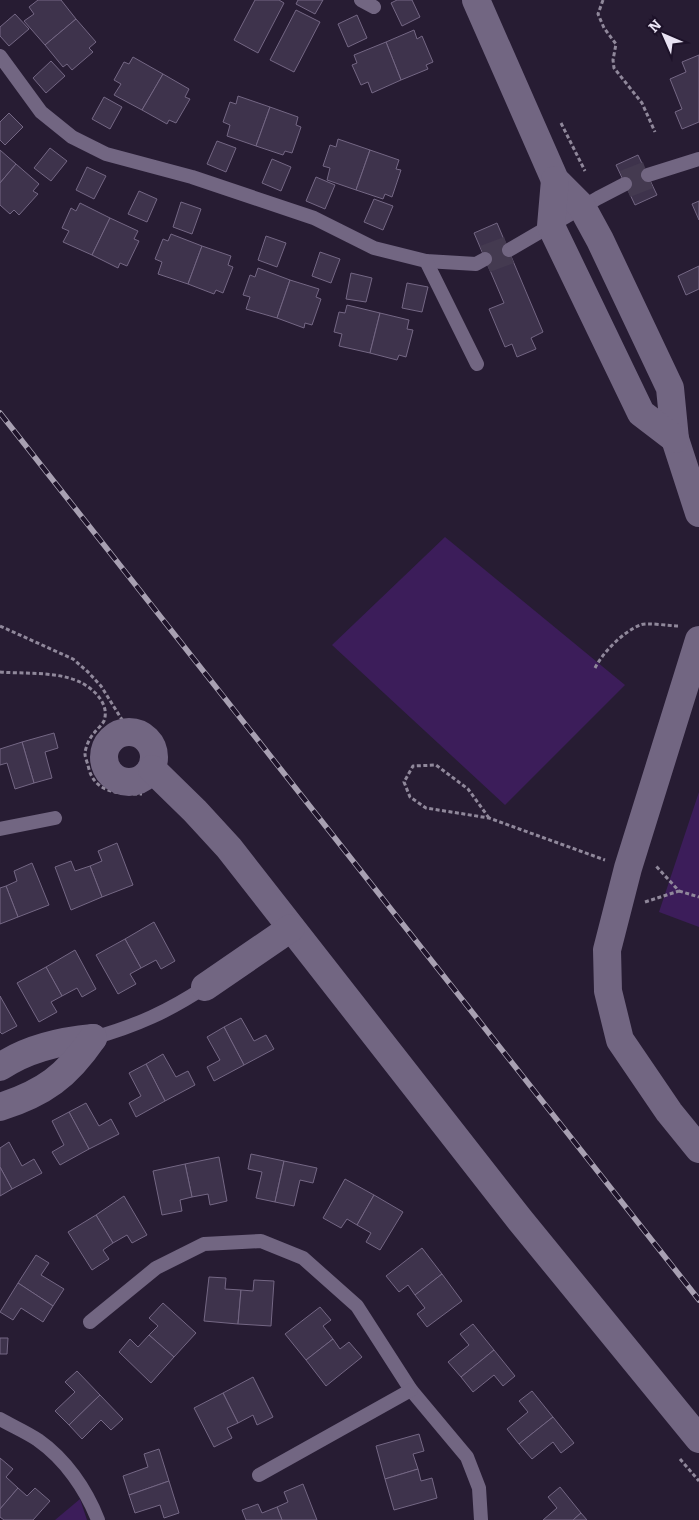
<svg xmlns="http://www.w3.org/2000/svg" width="699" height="1520" viewBox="0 0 699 1520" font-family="Bitter,serif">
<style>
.green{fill:#3c1d5a}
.building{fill:#3e334c;stroke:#746784}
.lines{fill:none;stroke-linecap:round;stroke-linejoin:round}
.minor-tunnel{stroke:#443a50;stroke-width:28;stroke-dasharray:28 14;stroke-linecap:butt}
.path{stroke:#90889b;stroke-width:3;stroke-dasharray:4 2.5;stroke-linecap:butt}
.service{stroke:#726682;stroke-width:14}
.minor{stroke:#726682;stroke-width:28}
.rail-casing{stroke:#a8a0b2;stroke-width:5.5}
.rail{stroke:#1d1229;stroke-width:4;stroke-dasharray:11;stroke-linecap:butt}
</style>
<rect width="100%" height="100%" fill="#271c33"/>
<g class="green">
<polygon points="445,537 625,685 505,805 332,645"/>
<polygon points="699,792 699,927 659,912"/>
<polygon points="80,1499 87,1520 55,1520"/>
</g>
<g class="building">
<polygon points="38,0 61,0 76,19 45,45 24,21 34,14 29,7"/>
<polygon points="255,0 279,0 284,3 258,53 234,40"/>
<polygon points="298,0 323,0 315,14 296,4"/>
<polygon points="397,0 412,0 420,17 402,26 391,3"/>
<polygon points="296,10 320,22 294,72 270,60"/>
<polygon points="15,14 29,29 9,46 0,36 0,27"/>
<polygon points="357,15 367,38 348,47 338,24"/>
<polygon points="76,19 96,42 89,48 93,52 72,70 67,64 63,67 45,45"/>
<polygon points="414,30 417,39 422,36 433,62 426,65 428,69 401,80 386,42"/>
<polygon points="386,42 401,80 372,93 368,82 361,85 352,65 357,63 354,55"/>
<polygon points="699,55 699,122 682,129 675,112 682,109 670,79 686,72 682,62"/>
<polygon points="133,57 163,74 142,110 114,95 121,84 114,80 124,62 129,64"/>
<polygon points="51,61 65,76 46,93 33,78"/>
<polygon points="163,74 189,89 185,97 190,99 176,123 169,120 167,124 142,110"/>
<polygon points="238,96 270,107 256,146 227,136 230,125 223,122 230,102 236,104"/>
<polygon points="104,97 122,107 110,129 92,119"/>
<polygon points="270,107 298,117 296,125 301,127 292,153 285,151 283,155 256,146"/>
<polygon points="9,113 23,127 5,145 0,140 0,122"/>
<polygon points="338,139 370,150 356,190 327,180 330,168 323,166 330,145 336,147"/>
<polygon points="217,141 236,148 226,172 207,164"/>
<polygon points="50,148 67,161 51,181 34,168"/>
<polygon points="0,150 16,164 0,183"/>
<polygon points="370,150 399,160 396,169 401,170 392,197 385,194 383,199 356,190"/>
<polygon points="638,155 657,195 635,205 616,165"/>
<polygon points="272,159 291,167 281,191 262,183"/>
<polygon points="16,164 39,184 33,191 38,194 19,215 14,210 10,214 0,205 0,183"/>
<polygon points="87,167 106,176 94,199 76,190"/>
<polygon points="316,177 335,185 325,209 306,201"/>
<polygon points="139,191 157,199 147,222 128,214"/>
<polygon points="374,199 393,206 383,230 364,222"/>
<polygon points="699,201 699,220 692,204"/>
<polygon points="181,202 201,209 192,234 173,227"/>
<polygon points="80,203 110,218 92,255 63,242 69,231 62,228 71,208 76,211"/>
<polygon points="110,218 138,231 134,239 139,241 127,266 120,263 118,268 92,255"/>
<polygon points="497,223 543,332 531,338 536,349 517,357 512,344 505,347 489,309 504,303 474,233"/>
<polygon points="171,234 202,246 188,284 158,274 162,262 155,259 163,239 168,241"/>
<polygon points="266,236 286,243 277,267 258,260"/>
<polygon points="202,246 231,256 228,265 233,267 223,293 216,290 214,294 188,284"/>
<polygon points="320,252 340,259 331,283 312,276"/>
<polygon points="699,266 699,289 686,295 678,276"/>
<polygon points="258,268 290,280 277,318 246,309 250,297 243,295 250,275 255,277"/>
<polygon points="351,273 372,278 366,302 346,299"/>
<polygon points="290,280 319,289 316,297 321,299 312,325 305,323 304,328 277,318"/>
<polygon points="407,283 428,287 422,312 402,308"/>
<polygon points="347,305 380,313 370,353 339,346 342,334 334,332 339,312 345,313"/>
<polygon points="380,313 409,320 407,329 413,330 406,357 399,355 397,360 370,353"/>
<polygon points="54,733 58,748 45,752 52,778 34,783 22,742"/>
<polygon points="22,742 34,783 15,789 7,763 0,765 0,749"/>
<polygon points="117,843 133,885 102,897 90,866 102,861 98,851"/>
<polygon points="71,861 75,871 90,866 102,897 71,910 55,867"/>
<polygon points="32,863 49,905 18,917 6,886 17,881 14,871"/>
<polygon points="6,886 18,917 0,924 0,888"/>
<polygon points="154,922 175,961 161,969 156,960 141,968 125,939"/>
<polygon points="125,939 141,968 130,974 136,984 118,994 96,955"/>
<polygon points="75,950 96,989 82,997 77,988 62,996 46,967"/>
<polygon points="46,967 62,996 51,1002 57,1012 39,1022 17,983"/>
<polygon points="0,996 17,1026 2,1034 0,1032"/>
<polygon points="241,1018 254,1041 266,1035 274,1049 244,1065 224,1027"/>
<polygon points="224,1027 244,1065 214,1081 207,1067 220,1060 207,1037"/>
<polygon points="163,1054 176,1077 188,1071 195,1085 165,1101 146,1064"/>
<polygon points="146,1064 165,1101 136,1117 129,1103 141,1096 129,1073"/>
<polygon points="86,1103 99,1126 111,1119 119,1134 89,1149 69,1112"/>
<polygon points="69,1112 89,1149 60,1165 52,1152 64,1145 52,1121"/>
<polygon points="9,1142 22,1166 34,1159 42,1173 12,1189 0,1167 0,1148"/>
<polygon points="251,1154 284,1161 275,1202 256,1198 262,1172 248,1169"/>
<polygon points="219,1157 227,1201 210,1205 208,1194 192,1197 185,1164"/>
<polygon points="284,1161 317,1168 313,1183 300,1180 294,1206 275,1202"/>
<polygon points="185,1164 192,1197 180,1200 182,1211 162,1215 153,1171"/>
<polygon points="0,1167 12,1189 0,1196"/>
<polygon points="345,1179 374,1195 357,1225 347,1219 341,1228 323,1218"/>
<polygon points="374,1195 403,1212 380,1250 366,1242 371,1233 357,1225"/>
<polygon points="124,1196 147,1235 132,1243 127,1235 113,1243 96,1215"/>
<polygon points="96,1215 113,1243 103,1250 109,1259 92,1270 68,1232"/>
<polygon points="422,1248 442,1274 415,1295 408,1285 399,1292 386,1276"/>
<polygon points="36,1255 49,1263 41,1275 64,1289 53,1306 18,1283"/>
<polygon points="442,1274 462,1301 427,1327 417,1314 425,1308 415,1295"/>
<polygon points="209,1277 226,1278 225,1289 241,1290 238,1324 204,1321"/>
<polygon points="254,1280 274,1281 271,1326 238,1324 241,1290 253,1291"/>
<polygon points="18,1283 53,1306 43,1322 21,1308 13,1320 0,1312"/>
<polygon points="163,1303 196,1333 174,1357 149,1335 158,1326 149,1318"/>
<polygon points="320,1307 331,1320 323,1326 333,1339 306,1360 285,1334"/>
<polygon points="473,1324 494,1350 461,1377 448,1362 469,1345 460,1334"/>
<polygon points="149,1335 174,1357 151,1383 119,1352 130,1339 138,1347"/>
<polygon points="0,1338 8,1338 7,1354 0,1354"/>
<polygon points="333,1339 340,1349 349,1342 362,1357 326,1386 306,1360"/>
<polygon points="494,1350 515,1376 503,1386 494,1375 473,1392 461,1377"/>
<polygon points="77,1371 100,1395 69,1425 55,1411 75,1392 65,1382"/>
<polygon points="253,1377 273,1417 257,1425 253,1415 238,1423 223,1393"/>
<polygon points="532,1391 553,1417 519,1444 507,1429 528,1412 519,1401"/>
<polygon points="223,1393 238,1423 227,1428 232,1438 214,1447 194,1408"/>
<polygon points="100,1395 123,1419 111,1430 101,1420 82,1439 69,1425"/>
<polygon points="553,1417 574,1443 561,1453 553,1442 532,1459 519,1444"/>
<polygon points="419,1434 424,1451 413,1454 418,1469 385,1479 376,1446"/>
<polygon points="159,1449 169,1481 129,1495 123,1476 148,1467 144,1454"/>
<polygon points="0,1458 13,1469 6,1477 18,1488 0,1509"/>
<polygon points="418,1469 421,1481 432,1478 437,1498 394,1510 385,1479"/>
<polygon points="169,1481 179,1513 164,1518 160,1505 135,1513 129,1495"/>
<polygon points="303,1484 317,1520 282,1520 277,1507 288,1502 284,1492"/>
<polygon points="560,1487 581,1513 573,1520 543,1520 557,1508 548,1497"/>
<polygon points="18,1488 27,1496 35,1488 50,1501 33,1520 4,1520 0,1517 0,1509"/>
<polygon points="258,1504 262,1513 277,1507 282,1520 246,1520 242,1510"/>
<polygon points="581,1513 587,1520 573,1520"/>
</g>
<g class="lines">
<g class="minor-tunnel">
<polyline points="625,184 648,175"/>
<polyline points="485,259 509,250"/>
</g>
<g class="path">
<polyline points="603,0 598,14 604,28 616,44 613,60 614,68 642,103 655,132"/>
<polyline points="561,123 585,171"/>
<polyline points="0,626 73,659 88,672 101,686 129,731"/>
<path d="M595 668C603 652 623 632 640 625 646 622 670 626 678 626"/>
<path d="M0 672C25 674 56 671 80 682 94 689 110 704 104 721 102 725 97 729 94 733 90 737 85 748 85 754 85 757 87 762 88 765 93 793 118 794 142 794"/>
<polyline points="489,818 468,789 436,765 413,766 404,782 410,797 426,808 489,818 605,860"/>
<polyline points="679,891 699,897"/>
<polyline points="645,902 679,891 655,865"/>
<polyline points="680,1459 699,1481"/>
</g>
<g class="service">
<polyline points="361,0 374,7"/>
<polyline points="0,56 41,112 72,137 106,154 192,177 314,218 374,248 426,261 476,264 485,259"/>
<polyline points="648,175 699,159"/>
<polyline points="509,250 598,198 625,184"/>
<polyline points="426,261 477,364"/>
<polyline points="0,829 55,818"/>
<path d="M93 1038C136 1026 169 1011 205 987"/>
<polyline points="90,1322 156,1268 204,1244 261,1241 303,1258 357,1306 411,1390 467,1457 479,1488 481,1520"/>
<path d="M0 1419C12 1426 26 1432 38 1440 65 1459 86 1489 98 1520"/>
<polyline points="259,1475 411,1390"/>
</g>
<g class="minor">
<polyline points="476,0 555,180 582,207 600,240 670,388 675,439 699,513"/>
<polyline points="555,180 551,226 641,413 675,439"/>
<polyline points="699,640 628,868 607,950 608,991 620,1040 669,1112 699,1149"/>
<circle cx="129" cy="757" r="25"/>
<polyline points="152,769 195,811 229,848 520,1220 699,1439"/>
<polyline points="205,987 291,928"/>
<path d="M0 1067C28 1048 60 1041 93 1038"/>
<path d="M0 1107C44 1093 67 1076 93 1038"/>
</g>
<defs>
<polyline id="rail" points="0,413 699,1300"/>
</defs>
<use href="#rail" class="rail-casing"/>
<use href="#rail" class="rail"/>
</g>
<g transform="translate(664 35) rotate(315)" stroke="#1d1229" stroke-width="4" paint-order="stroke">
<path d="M0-4L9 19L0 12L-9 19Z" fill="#e9e3f3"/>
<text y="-8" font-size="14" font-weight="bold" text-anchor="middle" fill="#e9e3f3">N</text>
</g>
</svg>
